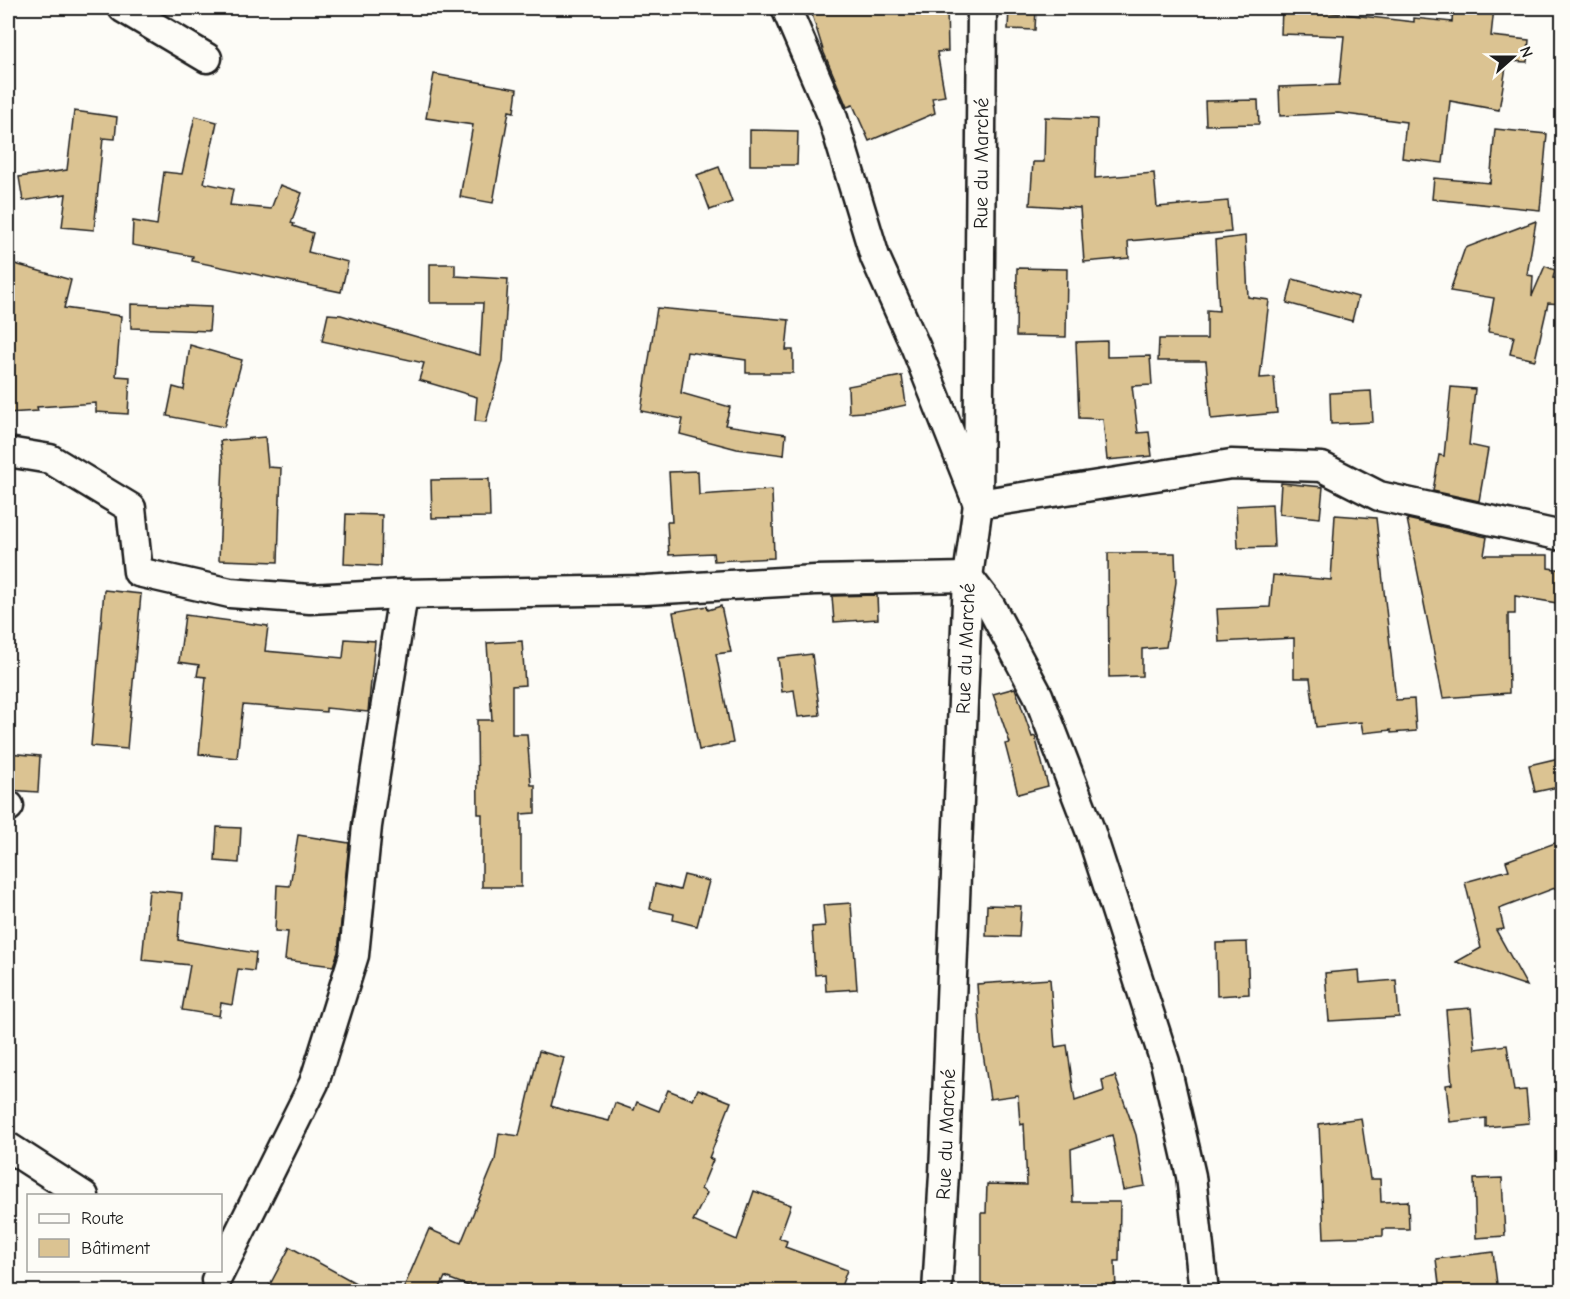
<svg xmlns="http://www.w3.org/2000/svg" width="1570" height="1299" viewBox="0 0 1570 1299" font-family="'Comic Neue',sans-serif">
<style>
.building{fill:#dbc392;stroke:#1c1c1c;stroke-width:1.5}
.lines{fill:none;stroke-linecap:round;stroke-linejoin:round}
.minor-casing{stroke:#1c1c1c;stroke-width:33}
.minor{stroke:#fdfcf7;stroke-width:28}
.labels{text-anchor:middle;stroke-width:5;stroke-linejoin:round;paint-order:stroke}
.street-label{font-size:20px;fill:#1c1c1c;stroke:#fdfcf7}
</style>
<rect width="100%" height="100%" fill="#fdfcf7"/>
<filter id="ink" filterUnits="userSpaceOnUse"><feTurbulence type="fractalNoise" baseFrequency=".0167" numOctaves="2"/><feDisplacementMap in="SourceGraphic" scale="12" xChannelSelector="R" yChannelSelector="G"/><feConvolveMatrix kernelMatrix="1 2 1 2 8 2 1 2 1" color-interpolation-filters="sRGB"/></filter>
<g filter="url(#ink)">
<g class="building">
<polygon points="810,8 947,8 948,51 937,52 945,96 932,98 935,113 869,141 853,105 847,107 824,53"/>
<polygon points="1009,8 1036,8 1035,30 1008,29"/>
<polygon points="1282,8 1318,8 1317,11 1414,22 1414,18 1452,22 1453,8 1494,8 1491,36 1529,40 1527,62 1507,61 1499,110 1450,101 1443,163 1402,158 1406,122 1338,113 1280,116 1279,87 1339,85 1344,36 1281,34"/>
<polygon points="434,74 517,89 514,112 509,111 493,203 460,197 473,125 426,118"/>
<polygon points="1258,100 1259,124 1206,125 1205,101"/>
<polygon points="74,111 117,117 115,139 103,138 94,230 62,227 66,194 23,201 19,177 67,170"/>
<polygon points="195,116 217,122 204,183 233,189 230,205 271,209 280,185 302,193 291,223 294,224 293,226 313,233 308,252 348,262 341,292 192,261 193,256 132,245 133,221 157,225 164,172 182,174"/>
<polygon points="1045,117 1097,119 1095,178 1154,173 1157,207 1228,201 1231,232 1128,241 1129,258 1084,262 1080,208 1030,205 1033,162 1044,162"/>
<polygon points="1495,129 1547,134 1540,210 1432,199 1434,178 1490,183"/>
<polygon points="750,130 798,131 797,165 750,165"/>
<polygon points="719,167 732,202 710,210 697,175"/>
<polygon points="1536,221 1527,275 1533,276 1532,296 1545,266 1555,270 1553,278 1563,279 1563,304 1548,303 1535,360 1510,354 1514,336 1488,332 1494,298 1450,291 1465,248"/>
<polygon points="1245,236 1248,297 1269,300 1260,378 1274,377 1277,413 1211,419 1206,361 1158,361 1159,339 1207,339 1207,310 1219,311 1215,240"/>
<polygon points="8,262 71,280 64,308 121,316 116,376 130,377 128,414 96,412 96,403 37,407 38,411 8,413"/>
<polygon points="430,264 455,264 455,276 508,279 503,361 486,422 475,421 477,397 419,380 424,363 322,341 328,314 341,315 480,355 483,303 430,303"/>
<polygon points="1017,268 1067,269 1066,337 1016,336"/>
<polygon points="1293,279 1358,297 1352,321 1287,303"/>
<polygon points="131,304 211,307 209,331 131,328"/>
<polygon points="657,308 789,320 786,350 793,350 793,373 746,373 746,360 687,352 681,393 730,407 725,425 786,434 784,455 737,449 680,434 683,419 641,411"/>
<polygon points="1107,341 1107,357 1150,356 1152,385 1132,386 1138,433 1149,432 1152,456 1107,460 1103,419 1079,418 1076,342"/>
<polygon points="190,345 242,360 224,427 167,416 173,387 184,390"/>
<polygon points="902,376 906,405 878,411 849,413 848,386"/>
<polygon points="1451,387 1475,389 1469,445 1488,449 1479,501 1433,491 1439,455 1444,456"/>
<polygon points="1371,391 1373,422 1331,424 1330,393"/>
<polygon points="265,437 268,467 281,468 278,562 219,560 223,462 220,441"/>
<polygon points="698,471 699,495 772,490 774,558 714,561 713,553 669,555 667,522 672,522 669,472"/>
<polygon points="489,479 490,517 432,518 431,480"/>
<polygon points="1281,483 1323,487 1320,518 1279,514"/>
<polygon points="1272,504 1274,547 1238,548 1236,506"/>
<polygon points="346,514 382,515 381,566 344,564"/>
<polygon points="1335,515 1376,518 1396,700 1414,699 1416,731 1391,733 1391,730 1363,733 1361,722 1316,727 1310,678 1294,678 1294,638 1219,642 1217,609 1270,607 1273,575 1331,580"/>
<polygon points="1407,519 1487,537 1484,555 1548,555 1548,568 1563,570 1563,604 1515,596 1515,614 1508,614 1509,693 1443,698"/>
<polygon points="1108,553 1175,553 1176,582 1166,647 1142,649 1142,676 1109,677"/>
<polygon points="104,590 141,594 127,749 91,746"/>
<polygon points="877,595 878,619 834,622 832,596"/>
<polygon points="707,606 708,610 721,606 731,652 716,654 733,743 699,750 673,612"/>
<polygon points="185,615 268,626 265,651 343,658 345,639 375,641 368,712 326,708 326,712 243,705 237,758 199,754 206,677 197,676 199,665 179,662"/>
<polygon points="522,641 525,685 512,686 512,734 527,734 531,785 535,785 535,813 521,814 521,887 482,887 482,814 478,814 477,720 492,720 487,643"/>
<polygon points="812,654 820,715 798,717 794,690 782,692 778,658"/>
<polygon points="1015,688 1032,737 1035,736 1048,786 1018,794 1005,744 1010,743 993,694"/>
<polygon points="8,753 40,756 38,792 8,790"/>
<polygon points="1559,758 1563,772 1563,786 1535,792 1529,765"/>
<polygon points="217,827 241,828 239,863 215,861"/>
<polygon points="298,835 349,843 338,952 333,966 285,960 288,932 275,931 277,885 290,886"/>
<polygon points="1563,840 1563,885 1499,909 1504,929 1496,930 1527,986 1456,962 1481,948 1465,882 1509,870 1506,861"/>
<polygon points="684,875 709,881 697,926 673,920 674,914 650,909 655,884 680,890"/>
<polygon points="149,890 182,893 178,940 256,953 254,971 238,969 232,1005 221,1003 219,1016 182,1010 190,965 142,960"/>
<polygon points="851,903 857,989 826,991 825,974 815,975 812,927 825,926 823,905"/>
<polygon points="987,905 1021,906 1019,937 986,936"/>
<polygon points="1247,942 1249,994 1217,996 1216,943"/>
<polygon points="1359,970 1360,983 1396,980 1399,1017 1329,1021 1325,973"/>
<polygon points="1050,979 1055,1047 1067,1045 1075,1101 1104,1091 1102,1080 1115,1076 1136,1135 1145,1186 1123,1190 1112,1135 1071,1149 1073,1202 1120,1202 1119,1261 1115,1261 1116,1292 981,1292 981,1213 986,1213 987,1184 1027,1185 1024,1124 1020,1125 1018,1095 990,1099 981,1040 977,984"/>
<polygon points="1471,1008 1475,1049 1507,1045 1514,1091 1526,1090 1529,1123 1486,1127 1486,1118 1450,1122 1446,1085 1452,1084 1446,1010"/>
<polygon points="539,1051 564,1058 551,1106 560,1109 609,1121 615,1103 634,1110 637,1102 659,1111 668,1090 693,1100 698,1089 731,1102 709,1158 713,1160 701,1189 707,1193 693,1221 737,1240 754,1191 791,1205 779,1238 787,1241 785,1247 847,1270 839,1292 484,1292 445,1277 438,1292 402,1292 429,1229 461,1243 495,1160 499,1133 519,1136"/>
<polygon points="1361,1118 1370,1179 1380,1179 1381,1202 1408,1201 1409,1229 1383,1229 1383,1236 1324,1238 1319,1124"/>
<polygon points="1502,1178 1505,1236 1476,1238 1474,1179"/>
<polygon points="290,1247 372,1292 266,1292"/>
<polygon points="1493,1252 1498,1292 1440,1292 1436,1259"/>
</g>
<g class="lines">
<defs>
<g id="minor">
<polyline points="123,8 207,58"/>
<polyline points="786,8 832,115 875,257 916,348 978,504 1231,464 1322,467 1379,496 1562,536"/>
<polyline points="8,452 50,459 131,508 138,572 230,593 310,599 403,594 646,590 815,580 968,577 991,607 1038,695 1090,830 1165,1062 1191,1176 1204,1292"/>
<polyline points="8,807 9,806"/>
<polyline points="8,1147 84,1196"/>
<polyline points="216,1280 314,1083 354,955 367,826 403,594"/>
<path id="s1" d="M937 1292 944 1174 968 577 978 504 982 8"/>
</g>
</defs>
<use href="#minor" class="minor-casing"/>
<use href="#minor" class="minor"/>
</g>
</g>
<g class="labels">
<g class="street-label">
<text dy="7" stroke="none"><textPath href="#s1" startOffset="1130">Rue du Marché</textPath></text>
<text dy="7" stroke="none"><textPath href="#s1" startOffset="644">Rue du Marché</textPath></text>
<text dy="7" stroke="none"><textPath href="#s1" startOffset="158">Rue du Marché</textPath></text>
</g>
</g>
<rect width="1570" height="1299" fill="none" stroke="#fdfcf7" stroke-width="30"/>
<rect x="15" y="15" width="1540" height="1269" fill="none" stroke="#1c1c1c" stroke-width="2" filter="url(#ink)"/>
<rect x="27" y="1194" width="195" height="78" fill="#fdfcf7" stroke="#a3a29f" stroke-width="1.5"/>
<rect x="39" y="1214" width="30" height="9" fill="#fdfcf7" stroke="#a3a29f" stroke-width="1.5"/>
<text x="81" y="1224" font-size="18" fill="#1c1c1c">Route</text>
<rect x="39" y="1239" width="30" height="18" fill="#dbc392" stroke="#a3a29f" stroke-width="1.5"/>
<text x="81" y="1254" font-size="18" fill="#1c1c1c">Bâtiment</text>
<g transform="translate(1513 57) rotate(69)" stroke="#fdfcf7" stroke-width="4.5" paint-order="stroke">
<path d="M0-4.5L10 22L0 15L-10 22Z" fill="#1c1c1c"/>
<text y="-9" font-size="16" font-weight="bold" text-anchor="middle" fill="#1c1c1c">N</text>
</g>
</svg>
